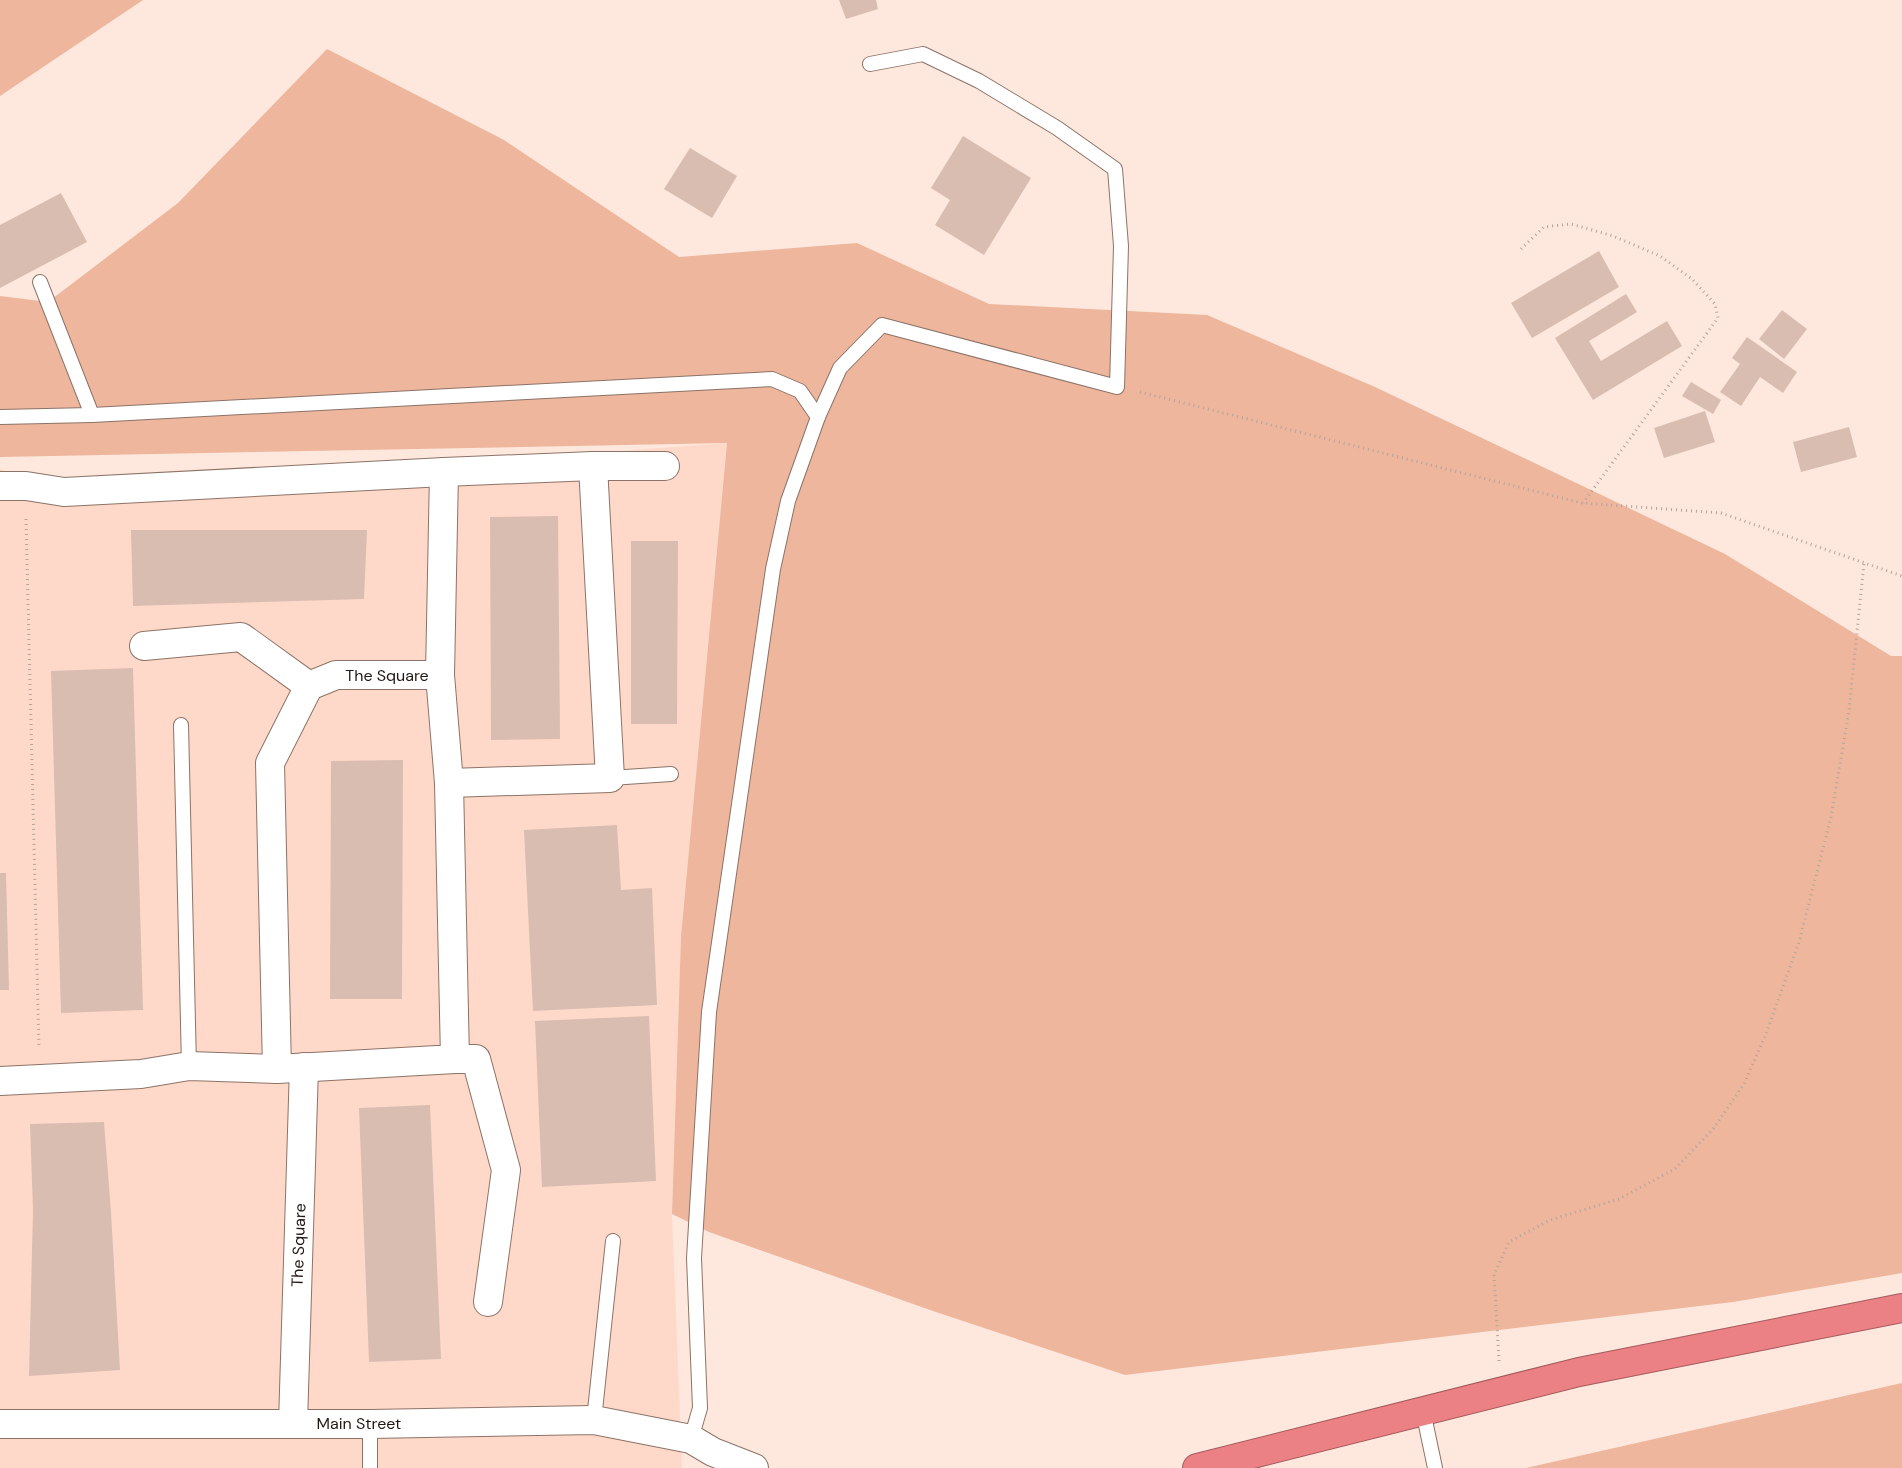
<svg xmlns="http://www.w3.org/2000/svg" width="1902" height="1468" viewBox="0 0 1902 1468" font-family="'DM Sans',sans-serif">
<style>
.built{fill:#fed9c9}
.green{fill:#edb69d}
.building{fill:#d9bdb1}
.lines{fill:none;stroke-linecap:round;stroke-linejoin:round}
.lane-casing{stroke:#8c7367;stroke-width:16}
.street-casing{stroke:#8c7367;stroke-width:30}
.highway-casing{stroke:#a45b5d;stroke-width:30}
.path{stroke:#b6a39a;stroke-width:3;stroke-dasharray:1 4;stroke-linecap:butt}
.lane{stroke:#fff;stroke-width:14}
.street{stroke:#fff;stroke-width:28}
.highway{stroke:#eb8085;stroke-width:28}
.labels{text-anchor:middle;stroke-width:4.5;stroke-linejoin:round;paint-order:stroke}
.street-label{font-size:16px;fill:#211713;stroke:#fff}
</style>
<rect width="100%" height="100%" fill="#fee7dc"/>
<polygon class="built" points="727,443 681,936 672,1214 682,1468 0,1468 0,469 64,492"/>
<g class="green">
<polygon points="0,0 143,0 0,96"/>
<polygon points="327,49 504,140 679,257 857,243 989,304 1207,315 1375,387 1725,554 1891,656 1902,656 1902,1273 1733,1302 1125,1375 933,1311 709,1232 672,1214 681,936 727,443 0,457 0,296 48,302 178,203"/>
<polygon points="1902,1383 1902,1468 1526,1468"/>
</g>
<g class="building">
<polygon points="839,0 876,0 878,9 846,19"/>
<polygon points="963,136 1031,178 984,255 935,225 950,200 931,188"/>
<polygon points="690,148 737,176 712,218 664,189"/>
<polygon points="61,193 87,242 0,288 0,225"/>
<polygon points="1599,251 1619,287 1532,338 1511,303"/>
<polygon points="1626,294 1637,312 1589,341 1601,361 1667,321 1682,346 1593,400 1555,338"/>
<polygon points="1782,310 1807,329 1784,359 1759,339"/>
<polygon points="1747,337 1797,372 1783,393 1760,377 1741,406 1720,392 1740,364 1732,358"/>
<polygon points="1691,382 1721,400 1713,414 1682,396"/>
<polygon points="1705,411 1715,442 1664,458 1654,428"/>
<polygon points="1849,427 1857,457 1801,472 1793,442"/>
<polygon points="558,516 560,739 491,740 490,517"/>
<polygon points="131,530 367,530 364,599 133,606"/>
<polygon points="631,541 678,541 677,724 631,724"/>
<polygon points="133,668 143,1010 61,1013 51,671"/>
<polygon points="403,760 402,999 330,999 331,761"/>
<polygon points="617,825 621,890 652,888 657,1005 533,1011 524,830"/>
<polygon points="0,873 6,873 9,990 0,990"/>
<polygon points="649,1016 656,1181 542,1187 535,1021"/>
<polygon points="430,1105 441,1359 369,1362 359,1108"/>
<polygon points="104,1122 111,1212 120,1370 29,1376 33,1210 30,1124"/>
</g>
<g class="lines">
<defs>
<g id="lane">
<polyline points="40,282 92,415"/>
<polyline points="0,417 92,415 772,379 800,391 818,417 788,501 773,569 709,1012 694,1258 700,1408 691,1439"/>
<polyline points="818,417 840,368 882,325 1117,387 1121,246 1115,169 1057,128 979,81 923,54 870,64"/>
<polyline points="181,725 189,1066"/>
<polyline points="610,778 671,774"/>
<polyline points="1423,1411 1435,1468"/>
<polyline points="594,1420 613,1241"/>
<polyline points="370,1424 370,1468"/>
</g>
<g id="street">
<polyline points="0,486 26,486 64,492 444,472 593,466 665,466"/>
<polyline points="144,646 241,637 309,686"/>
<polyline points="449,783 610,778 593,466"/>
<polyline points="455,1059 476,1059 506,1170 488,1302"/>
<polyline points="277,1069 270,763 309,686 336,675 440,675"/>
<polyline points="0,1081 141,1074 189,1066 277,1069 455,1059 449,783 440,675 444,472"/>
<polyline points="293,1423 304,1067"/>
<polyline points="0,1424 370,1424 594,1420 691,1439 713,1452 754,1468"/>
</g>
<polyline id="highway" points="1197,1468 1579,1372 1902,1308"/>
</defs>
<use href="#lane" class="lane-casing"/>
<use href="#street" class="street-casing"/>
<use href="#highway" class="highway-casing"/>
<g class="path">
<polyline points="1521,249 1544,227 1571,224 1613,236 1660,256 1692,279 1715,304 1718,318 1583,503"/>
<polyline points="1140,392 1582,503 1721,513 1902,576"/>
<polyline points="26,519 39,1048"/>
<polyline points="1499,1361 1494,1275 1509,1242 1550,1220 1619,1199 1675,1169 1713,1129 1744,1084 1766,1034 1799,942 1831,817 1849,711 1864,563"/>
</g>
<use href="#lane" class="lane"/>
<use href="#street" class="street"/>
<use href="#highway" class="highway"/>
</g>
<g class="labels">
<g class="street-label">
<text x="387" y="681">The Square</text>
<text transform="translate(298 1245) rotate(-88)" y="6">The Square</text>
<text x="359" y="1429">Main Street</text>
</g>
</g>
</svg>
